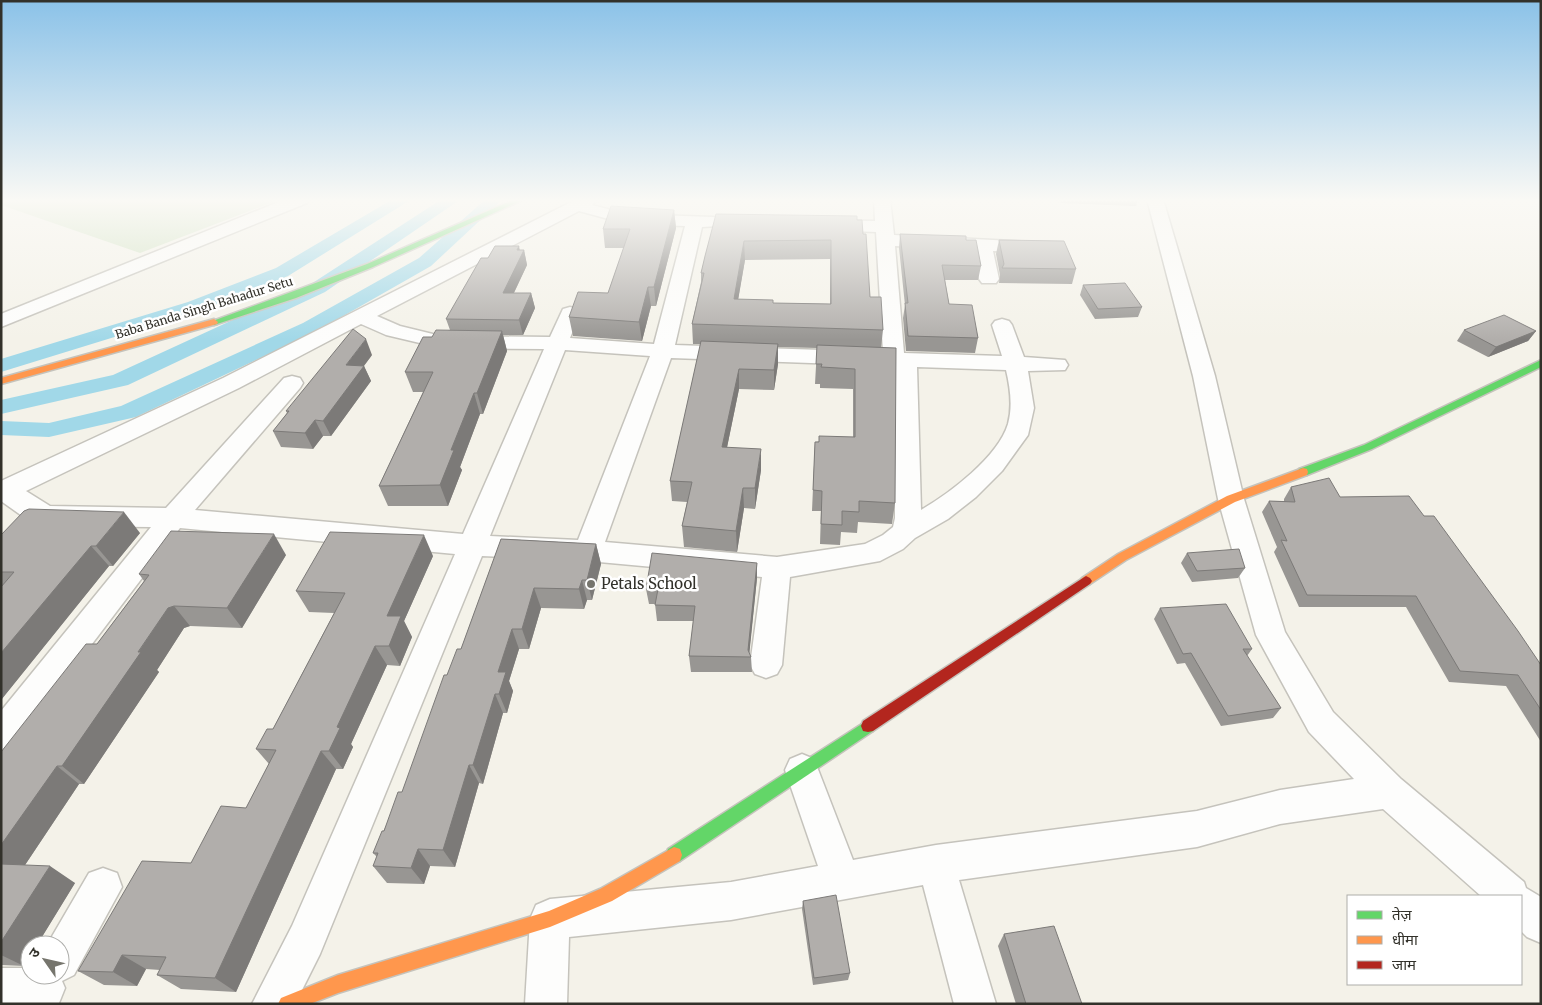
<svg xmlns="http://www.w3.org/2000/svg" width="1542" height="1005" viewBox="0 0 1542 1005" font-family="Merriweather,'Noto Sans Devanagari',serif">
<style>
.green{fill:#cfe1c1}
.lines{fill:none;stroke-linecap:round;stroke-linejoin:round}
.canal{fill:#a1d8e8;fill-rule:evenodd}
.street-casing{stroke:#c5c3bc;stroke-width:3}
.fast-casing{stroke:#c5c3bc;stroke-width:3}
.slow-casing{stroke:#c5c3bc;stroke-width:3}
.jam-casing{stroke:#c5c3bc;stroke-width:3}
.street{fill:#fdfdfc;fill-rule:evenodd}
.fast{fill:#63d668;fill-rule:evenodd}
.slow{fill:#ff974d;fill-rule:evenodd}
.jam{fill:#b3261e;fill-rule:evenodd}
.wall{fill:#989693;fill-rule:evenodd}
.shaded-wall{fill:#7c7a78}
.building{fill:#b1aeab;stroke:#7c7a78;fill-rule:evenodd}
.poi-dot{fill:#76756d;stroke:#fff;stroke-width:2}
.labels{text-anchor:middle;stroke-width:5;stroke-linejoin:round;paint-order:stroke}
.far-street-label{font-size:12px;fill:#32312a;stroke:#fff}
.poi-label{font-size:15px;fill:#32312a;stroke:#fff;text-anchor:start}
</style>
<rect width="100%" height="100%" fill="#f4f2e9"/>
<polygon class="green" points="1,199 281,199 140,253 1,205"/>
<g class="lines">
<g class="canal">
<polygon points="393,199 412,199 288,276 202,310 1,372 1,359 188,302 276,268"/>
<polygon points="442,199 461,199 325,292 128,385 1,414 1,400 113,375 311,284"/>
<polygon points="486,199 503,199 431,266 317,331 136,417 49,437 1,435 1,421 49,423 121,406 303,323 419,258"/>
</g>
<defs>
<g id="street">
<polygon points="286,199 309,199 307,203 1,327 1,314"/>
<path d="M577 199H598L592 205 627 214 713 217 719 218 722 222 719 226 702 227 675 345 883 352 876 232 826 230 820 229 817 225 820 221 826 220 875 221 874 199H890L894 235 1033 242 1039 243 1042 247 1039 251 1033 252 993 251 999 279 996 283H982L979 279 975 250 895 246 904 353 1002 356 992 325 995 321 1002 319 1009 321 1012 325 1024 357 1065 360 1068 365 1065 370 1028 371 1034 408 1028 435 1002 471 976 497 948 519 915 538 903 549 880 561 790 577 782 665 777 674 766 678 755 674 750 665 762 577 588 561 482 556 320 954 295 1004H252L292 926 455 554 180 528 13 748 1 752V711L151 527 49 526 25 518 1 501V481L223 378ZM579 211 627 224 685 226 654 344 570 338 580 313 577 309 570 307 563 309 550 337 441 336 400 326 377 316ZM361 324 386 335 441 348 544 349 463 534 195 510 300 388 303 383 300 378 292 376 284 378 166 508 50 506 26 491 239 388ZM565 350 650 356 578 540 490 536ZM671 358 895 366V518L893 527 883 535 865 544 777 557 605 542ZM917 367 1006 370C1010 387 1013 406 1008 424 998 457 950 493 921 510Z"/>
<polygon points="1147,199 1163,199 1215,376 1244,499 1285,632 1333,712 1401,779 1524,882 1526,888 1541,897 1541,943 1527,937 1521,931 1521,896 1481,896 1383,809 1280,824 1197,847 959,880 996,1004 954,1004 923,885 731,920 569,937 567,1004 525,1004 530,919 536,905 550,899 731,882 818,866 785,770 790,759 802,754 814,759 853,860 936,845 1197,811 1280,790 1354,779 1309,732 1256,635 1218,499 1193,376"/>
<polygon points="103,868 117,873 122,887 74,975 62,981 65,988 59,1003 1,1004 1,968 30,968 30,975 60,975 60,945 47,945 89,873"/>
</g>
<g id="fast">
<polygon points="515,199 525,199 373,267 296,298 217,324 214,325 210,322 367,264"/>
<polygon points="1541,360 1541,367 1372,449 1307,475 1299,475 1298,472 1299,469 1364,445"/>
<polygon points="868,720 873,721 875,726 873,731 680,861 674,863 668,861 666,855 668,849"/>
</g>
<g id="slow">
<polygon points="214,319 218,322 217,324 1,384 1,378"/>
<polygon points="1303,468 1307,469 1308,472 1307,475 1235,502 1126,560 1090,584 1082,584 1080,581 1082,578 1118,554 1227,496"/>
<polygon points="674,847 680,849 682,855 680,861 612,901 550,927 338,993 310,1004 278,1004 281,998 338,975 549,911 600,889"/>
</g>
<polygon id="jam" points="1086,576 1090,578 1092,581 1090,584 873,731 868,732 863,731 861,726 863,721"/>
</defs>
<use href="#street" class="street-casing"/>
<use href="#fast" class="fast-casing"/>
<use href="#slow" class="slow-casing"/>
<use href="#jam" class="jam-casing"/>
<use href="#street" class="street"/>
<use href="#fast" class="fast"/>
<use href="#slow" class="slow"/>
<use href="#jam" class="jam"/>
</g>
<g class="wall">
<polygon points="1060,199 1138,199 1136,206 1061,203"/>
<polygon points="674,210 676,228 656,306 651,306 642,341 573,336 569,317 608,293 624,248 605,248 603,229"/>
<path d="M716 214 857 220 863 234 870 297 883 330 881 347 895 503 892 524 858 522 857 533 841 532 840 545 820 544 821 511H812L815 442 853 437V389L820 388V384H815L817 348 778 347V364L774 390 739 389 727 447 761 470 755 509 744 508 737 552 684 547 682 526 687 502 672 501 670 481 701 344H693L692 324 701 282V273ZM830 259V304L773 303 738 299 745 260Z"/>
<polygon points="900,234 966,240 981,266 978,280 945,280 949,304 978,338 975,353 906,351 903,318 905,305 899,248"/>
<polygon points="999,240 1076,269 1072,284 999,283 1000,275 996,254"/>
<polygon points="520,250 524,250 527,265 514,293 531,293 535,308 523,335 503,335 507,351 483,414 480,414 460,467 462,470 448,506 388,506 379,486 423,392 413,392 405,372 432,337 450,330 446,319 488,258"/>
<polygon points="1083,285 1142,307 1138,317 1095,319 1080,295"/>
<polygon points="1464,330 1536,331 1528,341 1488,357 1457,341"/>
<polygon points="372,355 364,366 371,381 331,436 323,436 313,449 281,447 273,431 287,413 286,411"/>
<polygon points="1291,487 1340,497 1541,665 1541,742 1506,686 1449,682 1406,607 1299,607 1274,552 1277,547 1262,512 1269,501 1284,501 1284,499"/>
<polygon points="140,533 113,566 109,566 1,700 1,535"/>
<polygon points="501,539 596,544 601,564 592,600 587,600 584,609 541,608 529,649 519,649 509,681 513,691 507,713 503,713 483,784 479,783 455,867 430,866 424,884 387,883 373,866 377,857 373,853 402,792 447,675 461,649"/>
<polygon points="1187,553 1245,568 1238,578 1192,582 1181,563"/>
<polygon points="286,555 242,628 190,626 184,628 157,670 159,672 84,784 79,784 25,865 75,883 37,945 30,945 30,956 24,966 1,965 1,752 97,644 144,581 139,574"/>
<polygon points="433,556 404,621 412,637 400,666 387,665 351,744 353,747 343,769 336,769 236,992 181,989 157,975 160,970 146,969 137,986 104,985 78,971 191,863 246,808 269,764 256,749 273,729 334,613 309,612 296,591"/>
<polygon points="757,563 757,578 749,653 751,657 752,672 691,672 689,656 694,621 657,621 655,604 649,604 646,589"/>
<polygon points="1160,608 1252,649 1247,656 1281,708 1273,718 1221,726 1185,663 1177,664 1154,619"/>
<polygon points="803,901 850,973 848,980 813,985 802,909"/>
<polygon points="1004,934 1082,1004 1016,1004 998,946"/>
</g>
<g class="shaded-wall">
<polygon points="674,210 676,228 656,306 654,287"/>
<polygon points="744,241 745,260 735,318 734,299"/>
<polygon points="519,246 521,256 524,250 527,265 507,307 503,293 517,250"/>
<polygon points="648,287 651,306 642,341 639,322"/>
<polygon points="531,293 535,308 523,335 519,320"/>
<polygon points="502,331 507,351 483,414 477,393"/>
<polygon points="1536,331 1528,341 1488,357 1496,347"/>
<polygon points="366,339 372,355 353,380 346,365"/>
<polygon points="778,344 778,364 774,390 774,370"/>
<polygon points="364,366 371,381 331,436 323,421"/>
<polygon points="739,369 739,389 723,467 722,447"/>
<polygon points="474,393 480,414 460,467 462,470 448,506 440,485 451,450"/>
<polygon points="315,420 323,436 313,449 305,433"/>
<polygon points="761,449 761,470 755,509 755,488"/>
<polygon points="743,488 744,508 737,552 736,531"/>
<polygon points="124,512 140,533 113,566 96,546"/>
<polygon points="274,534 286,555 242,628 227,608"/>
<polygon points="424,535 433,556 404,621 412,637 400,666 389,646 387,616"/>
<polygon points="596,544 601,564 592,600 587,580"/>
<polygon points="91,546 109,566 1,700 1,653"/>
<polygon points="757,563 757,578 749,657 748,650"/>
<polygon points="582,580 587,600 584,609 579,589"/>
<polygon points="534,588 541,608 529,649 522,629"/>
<polygon points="174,606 190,626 184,628 157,670 159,672 84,784 62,766 168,608"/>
<polygon points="512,629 519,649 509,681 513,691 507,713 499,694 498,672"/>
<polygon points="375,646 387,665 351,744 353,747 343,769 329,751 337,727"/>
<polygon points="495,694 503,713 483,784 473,765"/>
<polygon points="321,751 336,769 236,992 215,978"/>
<polygon points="469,765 479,783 455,867 443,850"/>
<polygon points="57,766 79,784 15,880 1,872 1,845"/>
<polygon points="418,849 430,866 424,884 411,868"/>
<polygon points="50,866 75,883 37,945 30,945 30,956 24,966 1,955 1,942"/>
<polygon points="122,955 146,969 137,986 113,972"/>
</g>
<g class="building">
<polygon points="611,206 674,210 654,287 648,287 639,322 569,317 578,292 608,293 630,229 603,229"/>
<path d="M716 214 857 216V220H862L863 234H866L870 297H881L883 330 692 324 704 273H701L705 256ZM831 240V304L773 303V300L734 299 744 241Z"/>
<polygon points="900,234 966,236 966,240 976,240 981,266 942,265 949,304 972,305 978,338 908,336 905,303 908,303"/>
<polygon points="999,240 1064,241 1076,269 1002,268 1004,264"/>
<polygon points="495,246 519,246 517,250 524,250 503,293 531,293 519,320 446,319 481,258 488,258"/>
<polygon points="1125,283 1142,307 1098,309 1083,285"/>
<polygon points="1504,315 1536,331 1496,347 1464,330"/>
<polygon points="353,329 366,339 346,365 364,366 323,421 315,420 305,433 273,431 289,411 286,411"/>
<polygon points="436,330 502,331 477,393 474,393 451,450 454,450 440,485 379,486 433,372 405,372 423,337 432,337"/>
<polygon points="701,341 778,344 774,370 739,369 722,447 761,449 755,488 743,488 736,531 682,526 692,482 670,481"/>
<polygon points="817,345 896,348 895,503 859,501 859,512 842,511 842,525 821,524 822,491 813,490 815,442 819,442 819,436 855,437 855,369 821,367 822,364 816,364"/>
<polygon points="1329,478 1340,497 1409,496 1424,516 1434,516 1518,631 1541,665 1541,710 1518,675 1460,671 1416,596 1307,595 1281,540 1287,541 1269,501 1295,502 1291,487"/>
<polygon points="29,509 124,512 96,546 91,546 1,653 1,587 14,572 1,572 1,535 24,511"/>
<polygon points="171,531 274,534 227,608 174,606 168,608 138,652 141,652 62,766 57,766 1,845 1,752 86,644 97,644 149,575 139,574"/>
<polygon points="330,532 424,535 387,616 401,616 389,646 375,646 337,727 340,728 329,751 321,751 215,978 157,975 166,957 122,955 113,972 78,971 142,861 191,863 221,806 246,808 276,750 256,749 267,729 273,729 345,593 296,591"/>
<polygon points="501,539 596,544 587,580 582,580 579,589 534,588 522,629 512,629 498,672 506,672 499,694 495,694 473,765 469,765 443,850 418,849 411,868 373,866 378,853 373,853 382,831 384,831 398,792 402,792 444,675 447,675 457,649 461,649"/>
<polygon points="1239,549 1245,568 1197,571 1187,553"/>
<polygon points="652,553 757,563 748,650 751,657 689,656 695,606 655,605 658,589 646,589"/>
<polygon points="1226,604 1252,649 1243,649 1281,708 1228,716 1191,653 1183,654 1160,608"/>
<polygon points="1,864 50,866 1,942"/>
<polygon points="836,895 850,973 814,978 803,901"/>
<polygon points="1054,926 1082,1004 1026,1004 1004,934"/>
</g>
<linearGradient id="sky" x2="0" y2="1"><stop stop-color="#8bc2e8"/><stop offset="0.59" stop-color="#faf9f5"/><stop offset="1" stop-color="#faf9f5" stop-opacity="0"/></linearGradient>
<rect width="1542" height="340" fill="url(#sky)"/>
<circle class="poi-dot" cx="591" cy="584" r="5"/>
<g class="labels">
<g class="far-street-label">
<text transform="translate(204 308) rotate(-17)" y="4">Baba Banda Singh Bahadur Setu</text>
</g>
<g class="poi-label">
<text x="601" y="589">Petals School</text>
</g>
</g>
<rect width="1542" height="1005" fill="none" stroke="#32312a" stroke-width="5"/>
<rect x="1347" y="895" width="175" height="90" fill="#ffffff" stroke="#adadaa"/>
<rect x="1357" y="911" width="25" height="8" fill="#63d668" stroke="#adadaa"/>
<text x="1392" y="920" font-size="15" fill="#32312a">तेज़</text>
<rect x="1357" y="936" width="25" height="8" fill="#ff974d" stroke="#adadaa"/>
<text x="1392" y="945" font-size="15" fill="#32312a">धीमा</text>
<rect x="1357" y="961" width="25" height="8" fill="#b3261e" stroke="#adadaa"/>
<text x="1392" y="970" font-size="15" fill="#32312a">जाम</text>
<g transform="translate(45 960) rotate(304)"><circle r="24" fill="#ffffff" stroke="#adadaa"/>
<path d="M0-4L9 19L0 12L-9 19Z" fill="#76756d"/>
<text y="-8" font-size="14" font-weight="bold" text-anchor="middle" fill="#32312a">उ</text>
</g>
</svg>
